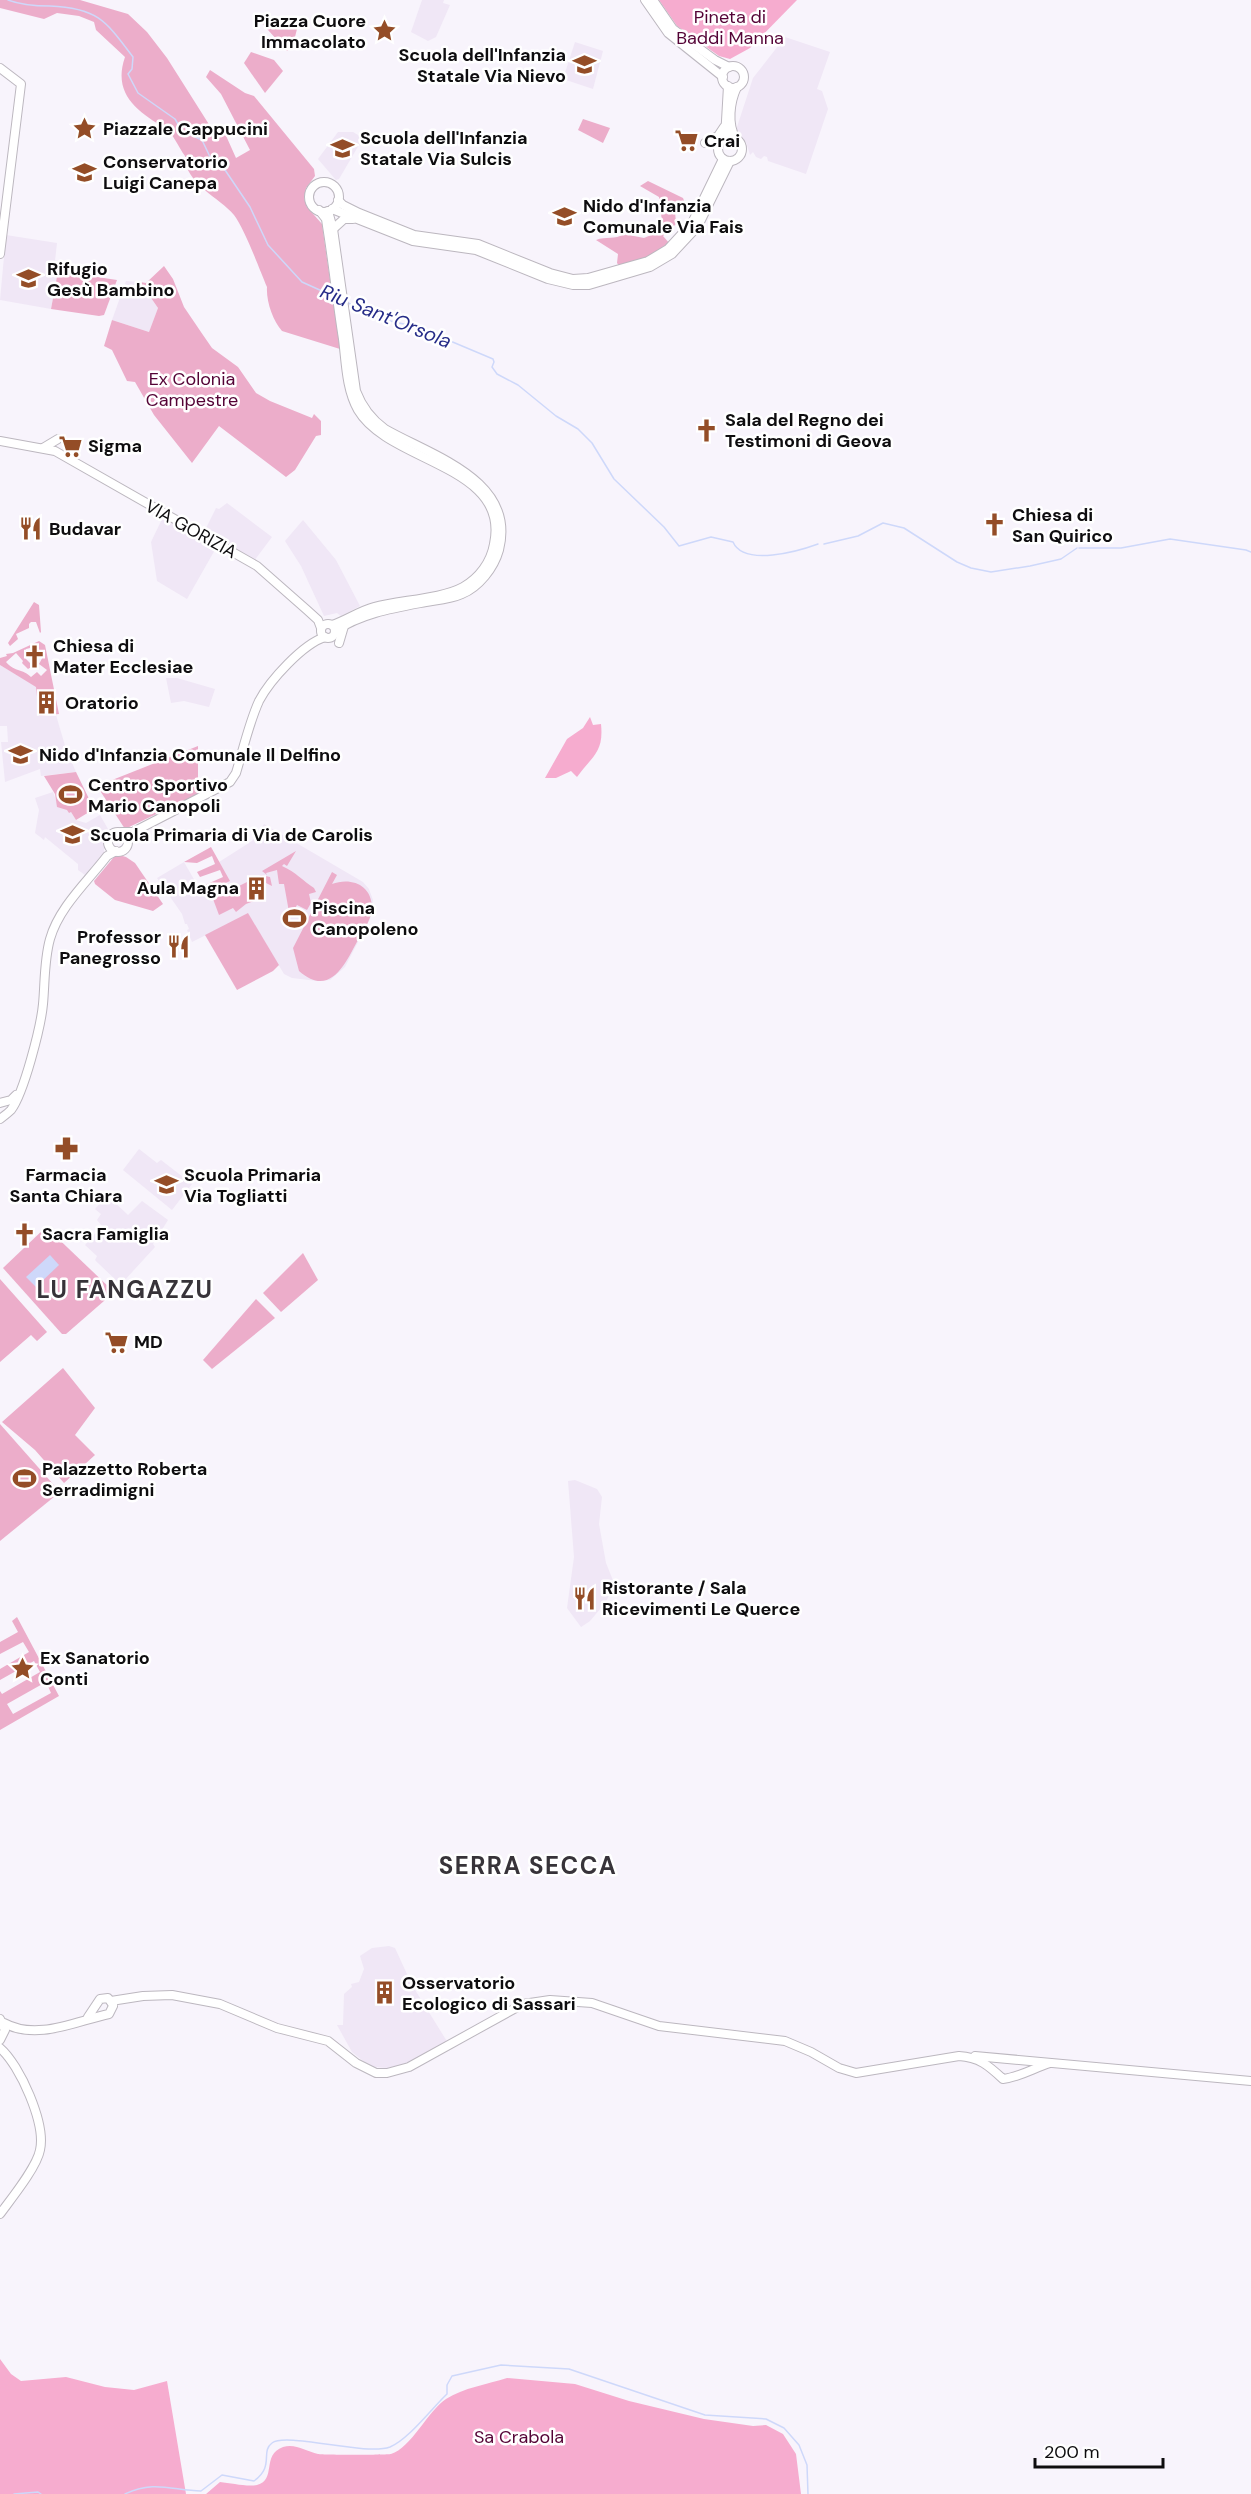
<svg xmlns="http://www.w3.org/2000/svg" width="1251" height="2494" viewBox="0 0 1251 2494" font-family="'DM Sans',sans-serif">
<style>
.built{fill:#f0e7f6}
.green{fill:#ecadca;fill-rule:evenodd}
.forest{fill:#f6accf}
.water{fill:#ced8fa}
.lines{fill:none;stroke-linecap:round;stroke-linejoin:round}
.stream{stroke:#ced8fa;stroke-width:1.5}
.major-casing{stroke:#bcb7bf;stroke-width:10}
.major{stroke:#fff;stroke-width:8}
.labels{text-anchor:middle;stroke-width:5;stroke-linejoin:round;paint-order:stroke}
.park-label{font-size:18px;fill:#540336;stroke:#fff}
.poi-label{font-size:18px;font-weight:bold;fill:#0e0d0f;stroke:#fff;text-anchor:start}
.street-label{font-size:18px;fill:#0e0d0f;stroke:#fff}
.water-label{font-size:20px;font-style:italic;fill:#262c88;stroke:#fff}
.district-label{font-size:24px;font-weight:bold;letter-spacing:1.5px;fill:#373339;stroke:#fff}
</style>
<rect width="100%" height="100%" fill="#f8f4fc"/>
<g class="built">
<polygon points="422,0 444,0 443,3 450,5 436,37 428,41 411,32"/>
<polygon points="785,37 830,52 817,89 822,91 828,109 806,174 768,161 767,157 764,156 761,159 756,157 753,152 750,155 746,142 736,130 753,78"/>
<polygon points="575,42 603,51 593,89 563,79"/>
<polygon points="338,132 353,132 363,138 339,179 336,180 318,159"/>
<polygon points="6,235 57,243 54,270 58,271 51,309 0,300"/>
<polygon points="126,281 140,282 158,308 149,332 112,320"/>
<polygon points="227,503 272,537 254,561 204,532 216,508 219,509"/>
<polygon points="163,517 216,548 187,599 157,581 151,542"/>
<polygon points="303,520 336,560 360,606 341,616 337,613 324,616 301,566 285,541"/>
<polygon points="0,665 37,687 39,716 56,715 66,749 76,772 41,776 40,769 5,782 1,742 8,742 7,726 0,726"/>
<polygon points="166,678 177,678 215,689 209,707 184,701 171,703"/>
<polygon points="53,792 57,803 71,812 76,820 86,823 100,815 108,829 104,841 104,853 85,875 78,870 78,864 45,837 44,840 35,833 39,810 35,798"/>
<polygon points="264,824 363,882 369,889 373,900 370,919 345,967 330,980 317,981 292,978 284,974 248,914 192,942 187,930 189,929 187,924 185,924 182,914 157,878 184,862 203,895 225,884 229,881 219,862 252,841"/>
<polygon points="139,1149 157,1163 161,1160 192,1184 172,1210 123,1170"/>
<polygon points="104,1199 107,1203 111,1199 128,1215 142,1201 168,1220 153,1244 155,1247 123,1282 118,1282 98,1263 95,1260 97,1256 85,1245 102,1226 97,1220 101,1214 95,1209"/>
<polygon points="575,1480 597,1489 602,1497 599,1524 606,1563 614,1583 606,1602 590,1621 581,1627 567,1608 574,1557 568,1481"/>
<polygon points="389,1946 395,1948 412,1985 448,2043 410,2063 387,2068 374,2067 367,2064 352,2052 337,2025 343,2025 344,1994 352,1987 351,1984 359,1982 364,1969 360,1956 372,1948"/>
</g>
<g class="green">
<path d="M0 0H80L128 14 147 32 167 58 210 126 214 129H223L236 158 250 150 221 94 206 77 210 70 245 93 254 96 314 169 315 176 306 188 304 198 307 207 322 224 340 349 282 331C273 321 266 301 267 287 259 268 245 230 234 215 220 198 184 183 185 156 179 148 173 133 165 128 138 112 112 94 125 57L96 30 94 22 79 16 57 13 44 19 0 8Z"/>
<polygon points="259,20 297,29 293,45 287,51"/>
<polygon points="251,52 274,60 283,71 265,93 244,63"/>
<polygon points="583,119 610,128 603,143 578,130"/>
<path d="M648 181 683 198 688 211 682 213 681 209 675 211 676 224 663 236 670 244 649 257 620 267 617 263 618 254 596 240C606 236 615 240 624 234L644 238 663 230 659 197 640 186Z"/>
<polygon points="164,266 173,279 184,307 203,335 212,348 238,367 256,393 270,401 312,418 314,414 321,421 321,435 316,436 295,470 286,477 219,426 192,463 154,415 135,382 127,381 112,350 104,346 112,320 149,332 158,308 140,282 146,283"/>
<polygon points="58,271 117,280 104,315 99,316 51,309"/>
<polygon points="34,602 39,605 41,632 40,633 36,622 31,622 29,624 29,628 16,634 18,639 10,646 8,643"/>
<path d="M39 641 45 645 59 714 39 716 36 687 0 665V658L7 656 6 654 13 653ZM34 647 45 653 39 664 47 670 41 676 37 672 31 677C22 668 16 673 6 662L16 653 23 661 22 663 28 669 33 666 25 658 27 656 24 653 26 649Z"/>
<polygon points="198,746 198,794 125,829 97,786"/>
<polygon points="76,772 94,809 76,820 71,812 69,813 67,810 57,807 55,794 44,776"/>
<polygon points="211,847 230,881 208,891 205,885 223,877 220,870 200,877 197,872 215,864 212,856 197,863 184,862"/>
<path d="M296 851 287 866 284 864 282 866C296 872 303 881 314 888L316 892 309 894 311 903 307 910 297 905 292 914 289 912 284 884H279L277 870 266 873 267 875 262 871Z"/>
<polygon points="119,855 126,857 135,863 163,904 153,911 115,900 95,884 94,881 114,857"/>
<path d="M332 872 337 875 332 884C350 877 372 884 372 908 372 918 364 929 359 938 346 962 331 999 299 971L293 948Z"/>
<polygon points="261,875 270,877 272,886 262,881 247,889 252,896 260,893 262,898 246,904 236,912 233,908 219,915 213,899"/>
<polygon points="248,913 279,965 273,971 237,990 205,935"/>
<polygon points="46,1227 113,1291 112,1294 66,1334 62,1334 3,1268"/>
<polygon points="303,1253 318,1280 281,1312 263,1293"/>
<polygon points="0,1279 47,1332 37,1341 31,1335 0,1362"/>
<polygon points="256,1299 275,1318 212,1369 203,1360"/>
<polygon points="63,1368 95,1408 75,1435 95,1455 64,1483 35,1450 2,1422"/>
<polygon points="0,1424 60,1492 0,1541"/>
<path d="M17 1617 59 1696 0 1730V1691L2 1694 40 1672 34 1661 0 1680V1669L29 1652 23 1642 0 1654V1642L18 1632 12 1621ZM46 1682 51 1693 13 1714 7 1704Z"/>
</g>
<g class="forest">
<polygon points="659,0 797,0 750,48 730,59 719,56 677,26"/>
<path d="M590 717 593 725 601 724C604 753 592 756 577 777L571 771 556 778H545L567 739 583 728Z"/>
<polygon points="0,2359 11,2374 21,2381 66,2377 105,2387 134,2390 167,2381 186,2494 0,2494"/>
<path d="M507 2378 575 2384 629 2401 704 2419 753 2426 766 2425 783 2434 796 2454 801 2494H206L220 2482C231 2483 247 2487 257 2485 277 2480 261 2455 283 2447 295 2443 306 2451 318 2454 324 2455 386 2455 391 2454 411 2448 428 2411 446 2399 463 2388 488 2384 507 2378Z"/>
</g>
<polygon class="water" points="50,1255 59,1265 36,1287 26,1277"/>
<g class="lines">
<g class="stream">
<path d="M8 0C21 5 36 6 50 6 98 8 106 21 133 57L132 69 128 74 138 93 175 119 182 131 202 140 212 161 223 167 250 207 268 245 302 282 333 296"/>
<path d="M346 302 386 320 417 327 493 359 494 362 492 367 497 374 518 385 556 416 578 429 592 443 614 479 664 527 679 546 711 537 733 542C744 567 799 551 818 544"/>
<polyline points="824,544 858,536 883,523 904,528 957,562 971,568 991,572 1030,566 1061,559 1077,548"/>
<polyline points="1079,548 1121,548 1170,539 1246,550 1251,552"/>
<polyline points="14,2494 38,2492 41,2494"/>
<path d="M125 2494C153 2480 172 2490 201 2491L222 2475 254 2481C275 2466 260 2452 272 2443 286 2432 365 2456 390 2447 409 2439 432 2408 447 2394V2385L452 2376 501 2365 569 2369 705 2415 766 2419 784 2428 799 2445 807 2465 808 2494"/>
</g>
<defs>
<g id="major">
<polyline points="645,0 668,33 723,77"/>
<polyline points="653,0 673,29 715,60 729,67"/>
<circle cx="733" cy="77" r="11"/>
<polyline points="0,68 21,84 0,254"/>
<circle cx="730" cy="149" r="12"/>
<polyline points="725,138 728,86"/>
<path d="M736 139C727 124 730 102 737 87"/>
<polyline points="705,143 718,136 724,127"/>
<circle cx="324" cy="197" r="15"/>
<polyline points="338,200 343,205 359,213 414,235 478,244 550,273 573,279 588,278 648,261 668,249 692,223 723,159"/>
<polyline points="332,209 413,241 476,250 548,279 573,285 589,285 650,267 672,254 698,226 730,161"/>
<path d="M319 210 326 219 327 226C333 263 337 301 343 339 346 362 346 389 358 410 389 463 511 465 494 544 491 562 479 578 463 587 441 599 400 600 374 607 359 611 347 620 332 625"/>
<path d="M328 211 333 229 356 391C362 407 371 419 385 429 432 456 517 480 499 550 494 568 479 587 462 594 451 599 438 600 426 602 394 608 362 613 335 631"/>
<polyline points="333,229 344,219 353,219"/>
<polyline points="0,441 55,451 257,566 307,610 318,620 321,628"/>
<polyline points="43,448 58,439"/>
<circle cx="328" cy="631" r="7"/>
<polyline points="339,643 344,626"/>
<path d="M122 832H133L230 782 236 773C243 750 249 723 259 701 270 680 303 644 325 637"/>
<circle cx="118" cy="842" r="10"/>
<polyline points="0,1103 11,1100 16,1095"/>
<path d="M0 1119C4 1116 8 1113 11 1110 24 1093 41 1026 43 1004 45 983 44 960 50 939 59 907 88 881 107 856L116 851"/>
<path d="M111 2001 143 1996 172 1995 220 2004 277 2028 328 2041 356 2063 376 2073H387L409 2067 523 2004 550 2000 592 2003 659 2026 785 2041 811 2052 839 2068 856 2073 959 2056C979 2057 989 2066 1003 2079 1020 2077 1034 2068 1050 2063"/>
<polyline points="88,2017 100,1999 108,1998 113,2005"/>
<polyline points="0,2019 5,2030 0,2040"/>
<path d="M4 2023C37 2041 76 2021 109 2014L113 2006"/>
<path d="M0 2048C20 2065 46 2124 40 2150 37 2167 11 2199 0 2214"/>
<polyline points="975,2056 1251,2081"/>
</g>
</defs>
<use href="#major" class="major-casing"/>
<use href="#major" class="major"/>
</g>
<defs>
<symbol id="sight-bare" viewBox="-9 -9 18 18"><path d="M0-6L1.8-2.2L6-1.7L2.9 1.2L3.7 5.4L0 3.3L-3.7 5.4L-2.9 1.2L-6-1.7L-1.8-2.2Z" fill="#944d27" stroke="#fff" stroke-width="2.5" paint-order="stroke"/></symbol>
<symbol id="school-bare" viewBox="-9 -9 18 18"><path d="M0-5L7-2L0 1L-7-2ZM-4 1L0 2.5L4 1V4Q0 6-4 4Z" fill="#944d27" stroke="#fff" stroke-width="2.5" paint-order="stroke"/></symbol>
<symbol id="supermarket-bare" viewBox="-9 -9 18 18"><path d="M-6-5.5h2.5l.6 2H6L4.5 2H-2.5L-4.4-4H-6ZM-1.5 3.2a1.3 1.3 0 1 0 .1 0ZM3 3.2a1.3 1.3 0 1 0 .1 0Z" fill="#944d27" stroke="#fff" stroke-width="2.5" paint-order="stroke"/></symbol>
<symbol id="university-bare" viewBox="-9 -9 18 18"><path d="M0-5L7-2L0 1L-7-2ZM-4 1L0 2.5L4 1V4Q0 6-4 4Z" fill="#944d27" stroke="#fff" stroke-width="2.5" paint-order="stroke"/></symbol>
<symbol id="church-bare" viewBox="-9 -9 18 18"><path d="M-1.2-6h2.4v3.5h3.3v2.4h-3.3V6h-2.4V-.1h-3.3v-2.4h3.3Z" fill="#944d27" stroke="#fff" stroke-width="2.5" paint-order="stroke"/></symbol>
<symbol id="restaurant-bare" viewBox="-9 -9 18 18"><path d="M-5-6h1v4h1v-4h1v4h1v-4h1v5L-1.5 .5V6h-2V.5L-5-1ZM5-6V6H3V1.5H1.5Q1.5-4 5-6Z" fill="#944d27" stroke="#fff" stroke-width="2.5" paint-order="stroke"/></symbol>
<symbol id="building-bare" viewBox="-9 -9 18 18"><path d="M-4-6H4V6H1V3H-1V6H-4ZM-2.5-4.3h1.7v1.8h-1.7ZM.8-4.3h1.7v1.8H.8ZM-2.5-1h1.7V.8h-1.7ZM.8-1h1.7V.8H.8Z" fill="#944d27" stroke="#fff" stroke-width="2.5" paint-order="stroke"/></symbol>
<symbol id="stadium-bare" viewBox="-9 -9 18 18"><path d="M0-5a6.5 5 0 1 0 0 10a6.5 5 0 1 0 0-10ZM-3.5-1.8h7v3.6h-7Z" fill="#944d27" stroke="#fff" stroke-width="2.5" paint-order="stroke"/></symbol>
<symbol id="pharmacy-bare" viewBox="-9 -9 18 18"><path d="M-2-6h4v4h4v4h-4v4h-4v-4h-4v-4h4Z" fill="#944d27" stroke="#fff" stroke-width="2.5" paint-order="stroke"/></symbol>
</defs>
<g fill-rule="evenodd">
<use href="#sight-bare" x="368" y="14" width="33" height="33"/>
<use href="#school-bare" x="568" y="48" width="33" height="33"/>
<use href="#sight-bare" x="68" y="112" width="33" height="33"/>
<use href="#supermarket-bare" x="670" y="124" width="33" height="33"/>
<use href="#school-bare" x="326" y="132" width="33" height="33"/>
<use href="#university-bare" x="68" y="156" width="33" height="33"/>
<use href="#school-bare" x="548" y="200" width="33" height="33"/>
<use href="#school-bare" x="12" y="262" width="33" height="33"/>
<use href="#church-bare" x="690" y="414" width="33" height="33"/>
<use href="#supermarket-bare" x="54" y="430" width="33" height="33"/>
<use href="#church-bare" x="978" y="508" width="33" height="33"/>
<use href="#restaurant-bare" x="14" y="512" width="33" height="33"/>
<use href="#church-bare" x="18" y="640" width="33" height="33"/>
<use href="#building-bare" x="30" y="686" width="33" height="33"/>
<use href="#school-bare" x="4" y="738" width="33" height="33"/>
<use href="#stadium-bare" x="54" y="778" width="33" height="33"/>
<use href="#school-bare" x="56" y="818" width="33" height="33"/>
<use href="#building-bare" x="240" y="872" width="33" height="33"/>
<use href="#stadium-bare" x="278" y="902" width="33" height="33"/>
<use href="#restaurant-bare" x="162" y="930" width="33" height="33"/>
<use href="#pharmacy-bare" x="50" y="1132" width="33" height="33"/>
<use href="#school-bare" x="150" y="1168" width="33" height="33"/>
<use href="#church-bare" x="8" y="1218" width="33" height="33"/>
<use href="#supermarket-bare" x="100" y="1326" width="33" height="33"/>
<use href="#stadium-bare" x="8" y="1462" width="33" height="33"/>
<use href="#restaurant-bare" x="568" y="1582" width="33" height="33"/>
<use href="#sight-bare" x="6" y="1652" width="33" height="33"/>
<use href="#building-bare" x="368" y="1976" width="33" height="33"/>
</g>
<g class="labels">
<g class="park-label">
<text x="730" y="23">Pineta di<tspan x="730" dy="21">Baddi Manna</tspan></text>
<text x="192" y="385">Ex Colonia<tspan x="192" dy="21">Campestre</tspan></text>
<text x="519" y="2443">Sa Crabola</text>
</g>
<g class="poi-label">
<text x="366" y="27" text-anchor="end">Piazza Cuore<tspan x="366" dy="21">Immacolato</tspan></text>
<text x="566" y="61" text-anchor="end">Scuola dell'Infanzia<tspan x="566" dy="21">Statale Via Nievo</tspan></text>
<text x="103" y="135">Piazzale Cappucini</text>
<text x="360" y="144">Scuola dell'Infanzia<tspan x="360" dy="21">Statale Via Sulcis</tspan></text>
<text x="704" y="147">Crai</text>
<text x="103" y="168">Conservatorio<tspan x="103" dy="21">Luigi Canepa</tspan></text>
<text x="583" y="212">Nido d'Infanzia<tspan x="583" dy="21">Comunale Via Fais</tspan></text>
<text x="47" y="275">Rifugio<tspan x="47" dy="21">Gesù Bambino</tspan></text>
<text x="725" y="426">Sala del Regno dei<tspan x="725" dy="21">Testimoni di Geova</tspan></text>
<text x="88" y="452">Sigma</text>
<text x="1012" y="521">Chiesa di<tspan x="1012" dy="21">San Quirico</tspan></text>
<text x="49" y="535">Budavar</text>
<text x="53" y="652">Chiesa di<tspan x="53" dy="21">Mater Ecclesiae</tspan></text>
<text x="65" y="709">Oratorio</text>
<text x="39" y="761">Nido d'Infanzia Comunale Il Delfino</text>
<text x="88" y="791">Centro Sportivo<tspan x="88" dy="21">Mario Canopoli</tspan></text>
<text x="90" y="841">Scuola Primaria di Via de Carolis</text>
<text x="239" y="894" text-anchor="end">Aula Magna</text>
<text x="312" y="914">Piscina<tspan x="312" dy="21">Canopoleno</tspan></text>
<text x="161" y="943" text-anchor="end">Professor<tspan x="161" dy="21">Panegrosso</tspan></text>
<text x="66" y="1181" text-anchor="middle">Farmacia<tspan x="66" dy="21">Santa Chiara</tspan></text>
<text x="184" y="1181">Scuola Primaria<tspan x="184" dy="21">Via Togliatti</tspan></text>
<text x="42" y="1240">Sacra Famiglia</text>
<text x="134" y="1348">MD</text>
<text x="42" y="1475">Palazzetto Roberta<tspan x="42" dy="21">Serradimigni</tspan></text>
<text x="602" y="1594">Ristorante / Sala<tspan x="602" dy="21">Ricevimenti Le Querce</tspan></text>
<text x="40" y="1664">Ex Sanatorio<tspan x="40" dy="21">Conti</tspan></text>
<text x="402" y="1989">Osservatorio<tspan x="402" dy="21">Ecologico di Sassari</tspan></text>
</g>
<g class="street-label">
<text transform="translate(191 529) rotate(29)" y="6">VIA GORIZIA</text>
</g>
<g class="water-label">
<text transform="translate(386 316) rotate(22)" y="7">Riu Sant'Orsola</text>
</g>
<g class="district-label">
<text x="125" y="1298">LU FANGAZZU</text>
<text x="528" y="1874">SERRA SECCA</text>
</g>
</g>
<path d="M1035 2458v9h128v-9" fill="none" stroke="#0e0d0f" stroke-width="3"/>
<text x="1044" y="2458" font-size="18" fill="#0e0d0f" stroke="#ffffff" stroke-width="4.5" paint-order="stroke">200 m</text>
</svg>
